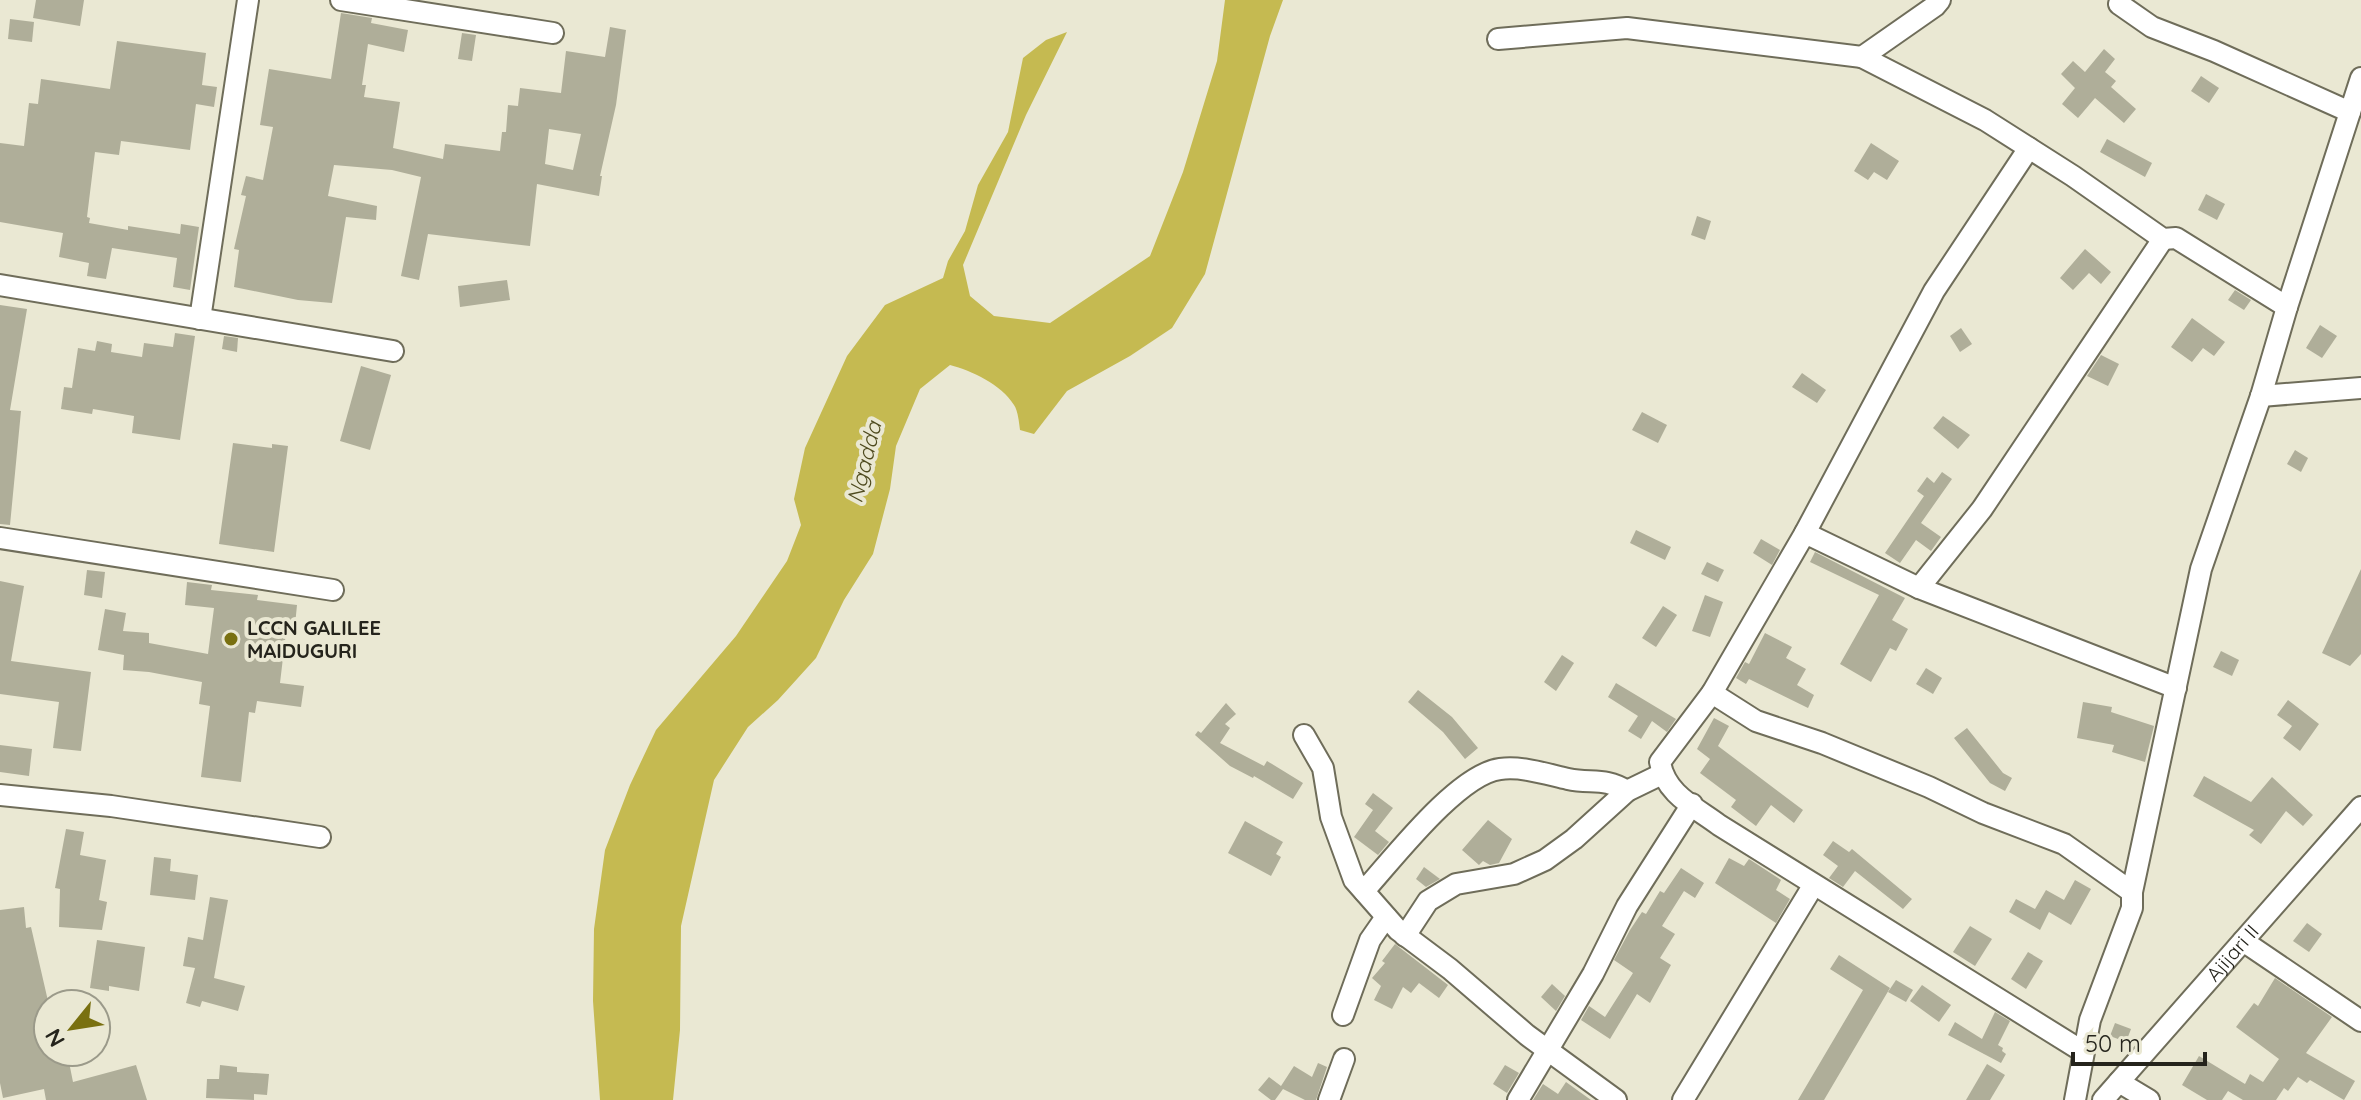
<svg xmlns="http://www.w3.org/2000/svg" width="2361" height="1100" viewBox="0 0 2361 1100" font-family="Quicksand,sans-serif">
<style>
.water{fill:#c5ba51}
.building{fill:#afae99;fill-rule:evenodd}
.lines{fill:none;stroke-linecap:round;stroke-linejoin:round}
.street-casing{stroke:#6f6d5a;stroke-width:24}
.street{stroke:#fff;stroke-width:20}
.poi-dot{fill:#797010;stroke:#eae8d3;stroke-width:3}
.labels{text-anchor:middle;stroke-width:8;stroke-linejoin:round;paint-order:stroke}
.poi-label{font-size:20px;font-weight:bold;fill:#25241c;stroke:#eae8d3;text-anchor:start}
.street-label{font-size:20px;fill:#25241c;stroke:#eae8d3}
.water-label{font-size:22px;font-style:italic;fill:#4f4b1f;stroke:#eae8d3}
</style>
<rect width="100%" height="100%" fill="#eae8d3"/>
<path class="water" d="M1225 0H1283L1270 36 1205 274 1172 328 1130 356 1067 391 1034 434 1020 430C1019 422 1018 411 1014 405 1001 384 972 371 950 365L920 389 896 446 890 489 873 554 844 600 816 658 778 700 748 727 714 780 681 926 680 1030 673 1100H600L593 1001 594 929 605 850 630 785 656 730 736 636 787 561 801 525 794 499 805 448 847 356 885 305 943 278 948 261 965 231 978 185 1008 132 1023 58 1046 40 1067 32 1026 115 963 265 970 296 994 316 1050 323 1150 256 1183 172 1217 61Z"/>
<g class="building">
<polygon points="36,0 84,0 80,26 33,18"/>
<path d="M341 13 372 18 371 23 408 30 404 52 368 44 362 85H366L364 97 400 102 393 148 443 159 445 144 500 151 502 132H506L508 105 518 106 520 88 561 93 566 51 605 57 610 27 626 30 616 105 600 176H602L599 196 537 184 530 246 428 234 419 280 401 276 421 177 392 170 334 165 328 196 377 206 376 220 346 217 332 303 298 300 234 287 239 250 234 249 246 196 241 195 246 176 263 180 273 127 260 125 269 69 331 79ZM549 129 581 134 573 170 545 164Z"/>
<polygon points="10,19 34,22 32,42 8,39"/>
<polygon points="462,33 476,35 472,61 458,59"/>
<polygon points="117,41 206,53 202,85 217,87 214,107 196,104 190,150 121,141 119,155 95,152 87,217 90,218 89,223 128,230 128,226 180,234 181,224 199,227 190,290 173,287 177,258 112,248 106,279 87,276 89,263 59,257 63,233 0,222 0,143 24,146 29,103 38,104 41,79 110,89"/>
<polygon points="2104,49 2115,59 2105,72 2116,81 2111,87 2136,109 2124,123 2095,98 2078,118 2062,104 2075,88 2061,74 2073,61 2085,72"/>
<polygon points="2201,76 2219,88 2209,103 2191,91"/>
<polygon points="2107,139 2152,163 2145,177 2100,152"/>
<polygon points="1871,143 1899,161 1887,180 1874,172 1868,180 1854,171"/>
<polygon points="2206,194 2225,204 2217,220 2198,210"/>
<polygon points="1697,216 1711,221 1705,240 1691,235"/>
<polygon points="2085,249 2111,272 2101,284 2089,273 2073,290 2060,278"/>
<polygon points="507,280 510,300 460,307 458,286"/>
<polygon points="2235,290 2251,300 2244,310 2228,300"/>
<polygon points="0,305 27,309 10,410 21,411 10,525 0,524"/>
<polygon points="2192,318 2225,342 2214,356 2203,348 2192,362 2171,347"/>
<polygon points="2320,325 2337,336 2322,358 2306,348"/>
<polygon points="1961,328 1972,344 1960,352 1950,336"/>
<polygon points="175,333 195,336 180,440 132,433 134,416 93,409 92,414 61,409 64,387 72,388 78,348 95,351 97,341 112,344 111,352 142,357 144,343 173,347"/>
<polygon points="224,336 238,338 237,352 222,349"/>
<polygon points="2101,355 2119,364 2108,386 2087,376"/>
<polygon points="361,366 391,375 370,450 340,441"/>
<polygon points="1802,373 1826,390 1817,403 1792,387"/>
<polygon points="1642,412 1667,425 1658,443 1632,430"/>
<polygon points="1943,416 1970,435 1958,449 1933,428"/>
<polygon points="233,443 272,448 272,444 288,446 274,552 219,544"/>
<polygon points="2295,450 2308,458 2301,472 2287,464"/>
<polygon points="1942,472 1952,479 1921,523 1941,537 1931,551 1916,540 1900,563 1885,553 1924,496 1917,491 1927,477 1934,483"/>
<polygon points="1636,530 1671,547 1665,560 1630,543"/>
<polygon points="1761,539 1780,550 1772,565 1753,553"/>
<polygon points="1815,552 1905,598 1892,620 1908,629 1896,651 1890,648 1871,682 1840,664 1879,595 1810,562"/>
<polygon points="1707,562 1724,570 1718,582 1701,574"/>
<polygon points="2361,569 2361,654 2350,666 2322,653"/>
<polygon points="87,570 105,572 102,598 84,595"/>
<polygon points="0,581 24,586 11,661 91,672 81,751 53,748 59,702 0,694"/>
<polygon points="187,582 212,585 211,590 258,595 257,600 297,605 295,625 287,624 280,683 304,686 301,707 257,701 255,713 249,712 241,782 201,777 210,706 199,704 202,682 149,672 123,670 124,655 98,650 105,609 126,613 123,631 149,633 149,643 208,654 214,608 185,605"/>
<polygon points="1705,595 1723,602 1710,637 1692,631"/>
<polygon points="1663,606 1677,615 1656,647 1642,638"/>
<polygon points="1765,633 1792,647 1786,658 1806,669 1797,685 1814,695 1808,708 1749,679 1746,684 1736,678 1745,662 1749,664"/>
<polygon points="2221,651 2239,660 2232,676 2213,667"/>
<polygon points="1562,655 1574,663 1556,691 1544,682"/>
<polygon points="1926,668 1942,678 1933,694 1916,684"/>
<polygon points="1616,683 1676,719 1667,732 1652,721 1641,739 1628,731 1638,716 1608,697"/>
<polygon points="1418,690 1452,717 1478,748 1465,759 1443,732 1408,702"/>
<polygon points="2288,700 2319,724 2300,751 2283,738 2292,726 2277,715"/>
<polygon points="2083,702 2112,707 2111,712 2154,726 2145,762 2112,752 2114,745 2077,738"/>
<polygon points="1226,703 1236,714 1225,724 1230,728 1220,743 1264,766 1267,761 1303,783 1293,799 1254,776 1253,778 1230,766 1195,735 1198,731 1201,733"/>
<polygon points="1714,718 1729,726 1718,746 1803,810 1794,823 1771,805 1756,826 1731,807 1736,800 1700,773 1710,759 1697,749"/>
<polygon points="1967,728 2003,773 2012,778 2005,791 1990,783 1954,738"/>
<polygon points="0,745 32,749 29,776 0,772"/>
<polygon points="2204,776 2251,802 2272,777 2313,815 2303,826 2286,811 2261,844 2249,835 2254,830 2193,796"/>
<polygon points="1373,793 1393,808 1375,831 1389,842 1378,855 1354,837 1373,810 1365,804"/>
<polygon points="1488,820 1512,839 1499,863 1490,865 1483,861 1479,865 1462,850"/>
<polygon points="1245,821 1283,842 1276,854 1281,857 1271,876 1228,853"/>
<polygon points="66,829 84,832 80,855 106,860 99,900 107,902 102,930 59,927 60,889 55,888"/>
<polygon points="1833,841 1849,852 1852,849 1912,899 1903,909 1855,871 1843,887 1829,878 1838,866 1823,855"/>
<polygon points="154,857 171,859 170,871 198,875 195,900 150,895"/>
<polygon points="1729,858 1744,866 1749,859 1781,880 1776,890 1790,899 1776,923 1715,883"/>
<polygon points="1424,867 1440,879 1426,887 1416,879"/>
<polygon points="1681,868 1704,883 1695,898 1684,891 1662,926 1675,934 1660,958 1671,965 1650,1003 1637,994 1610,1039 1581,1020 1589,1006 1605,1017 1633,973 1614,960 1630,930 1642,912 1646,914 1660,891 1664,893"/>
<polygon points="2075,880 2091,889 2071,925 2049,912 2040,930 2009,912 2016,899 2035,909 2046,890 2064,900"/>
<polygon points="210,897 228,900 214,978 245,986 238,1011 202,1001 200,1007 186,1003 195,968 183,966 188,937 203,940"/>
<polygon points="24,907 26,928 31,927 48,1001 48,1052 67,1052 73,1082 136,1065 147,1100 46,1100 44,1089 3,1098 0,1083 0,910"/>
<polygon points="2307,923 2322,934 2309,952 2293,941"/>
<polygon points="1970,926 1992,939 1975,966 1953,952"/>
<polygon points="97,940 145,947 139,991 109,986 109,991 90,988"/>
<polygon points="1395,944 1448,985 1439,998 1419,983 1411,993 1403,987 1392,1009 1374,1000 1381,986 1372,978 1385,963 1382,961"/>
<polygon points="2028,952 2043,961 2026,989 2011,979"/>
<polygon points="1839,955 1890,988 1824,1100 1798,1100 1863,990 1830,969"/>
<polygon points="2275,978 2332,1017 2306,1053 2355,1081 2344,1100 2310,1080 2307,1083 2298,1077 2288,1091 2284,1088 2276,1100 2243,1100 2228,1091 2222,1100 2207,1100 2182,1085 2199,1056 2245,1084 2250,1074 2263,1082 2279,1059 2236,1027 2254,1003 2258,1006"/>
<polygon points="1896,980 1913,990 1906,1002 1888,992"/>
<polygon points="1552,984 1565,996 1556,1011 1541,997"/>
<polygon points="1922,985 1951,1005 1939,1022 1910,1001"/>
<polygon points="1995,1012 2010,1021 1998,1045 2003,1048 2002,1051 2006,1054 2001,1063 1948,1035 1955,1022 1982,1039"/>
<polygon points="2115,1023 2131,1029 2126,1042 2110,1036"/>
<polygon points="1318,1063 1327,1067 1316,1100 1305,1100 1283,1089 1275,1100 1271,1100 1258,1090 1269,1077 1281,1086 1294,1066 1312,1077"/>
<polygon points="1987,1064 2005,1075 1990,1100 1966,1100"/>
<polygon points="220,1065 237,1067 237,1072 269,1074 267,1095 254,1094 254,1100 206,1098 207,1079 219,1079"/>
<polygon points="1505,1065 1519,1073 1507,1093 1493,1084"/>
<polygon points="1566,1082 1591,1100 1533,1100 1543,1084 1558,1094"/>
</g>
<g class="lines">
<defs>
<g id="street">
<polyline points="341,0 553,33"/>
<polyline points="2119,4 2152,27 2214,51 2350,112"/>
<polyline points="1498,39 1627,28 1862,57 1935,6 1940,0"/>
<polyline points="1862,57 1985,120 2073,176 2163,239 2176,238 2287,307"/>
<polyline points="0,285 393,351"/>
<polyline points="200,319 248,0"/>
<polyline points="2261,396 2361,388"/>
<polyline points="1805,533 1934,291 2029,148"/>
<polyline points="0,538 333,590"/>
<polyline points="1919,588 1982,509 2163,239"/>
<polyline points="1712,693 1756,721 1822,743 1929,787 1983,813 2064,844 2132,892"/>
<polyline points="1304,735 1323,768 1331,817 1354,880 1398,930 1450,969 1527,1035 1616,1100"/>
<polyline points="0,795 111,806 320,837"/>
<path d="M1364 891C1393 859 1458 774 1500 769 1522 766 1546 774 1568 779 1591 784 1605 777 1627 791"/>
<polyline points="1405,936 1428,901 1456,884 1514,874 1545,860 1574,839 1627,791 1662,774"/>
<polyline points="2243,941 2361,1021"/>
<polyline points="1343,1015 1370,940 1386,917"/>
<path d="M2082 1051 1719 825C1695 807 1665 794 1660 762L1712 693 1805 533 1919 588 2176 688"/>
<polyline points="2119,1082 2149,1100"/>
<polyline points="1329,1100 1344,1059"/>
<polyline points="1518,1100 1593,974 1627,906 1692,804"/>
<polyline points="1683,1100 1813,886"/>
<polyline points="2075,1100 2090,1020 2132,908 2132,892 2201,569 2261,396 2287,307 2361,78"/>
<path id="s1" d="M2103 1100 2361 807"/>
</g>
</defs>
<use href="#street" class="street-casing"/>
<use href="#street" class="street"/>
</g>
<circle class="poi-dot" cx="231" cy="639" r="8"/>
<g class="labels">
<g class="poi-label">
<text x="247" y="635">LCCN GALILEE<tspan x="247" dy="23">MAIDUGURI</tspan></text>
</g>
<g class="street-label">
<text dy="7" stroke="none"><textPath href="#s1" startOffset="196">Ajijari II</textPath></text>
</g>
<g class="water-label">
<text transform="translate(864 462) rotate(-76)" y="8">Ngadda</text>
</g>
</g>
<g transform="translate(72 1028) rotate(240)"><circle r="38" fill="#eae8d3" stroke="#9b9a8a" stroke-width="2"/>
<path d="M0-6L14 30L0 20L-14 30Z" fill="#797010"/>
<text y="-12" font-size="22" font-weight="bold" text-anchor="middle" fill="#25241c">N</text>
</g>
<path d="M2073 1052v12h132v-12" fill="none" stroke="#25241c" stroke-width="4"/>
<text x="2085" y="1052" font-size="24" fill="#25241c" stroke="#eae8d3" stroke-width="6" paint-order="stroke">50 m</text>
</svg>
